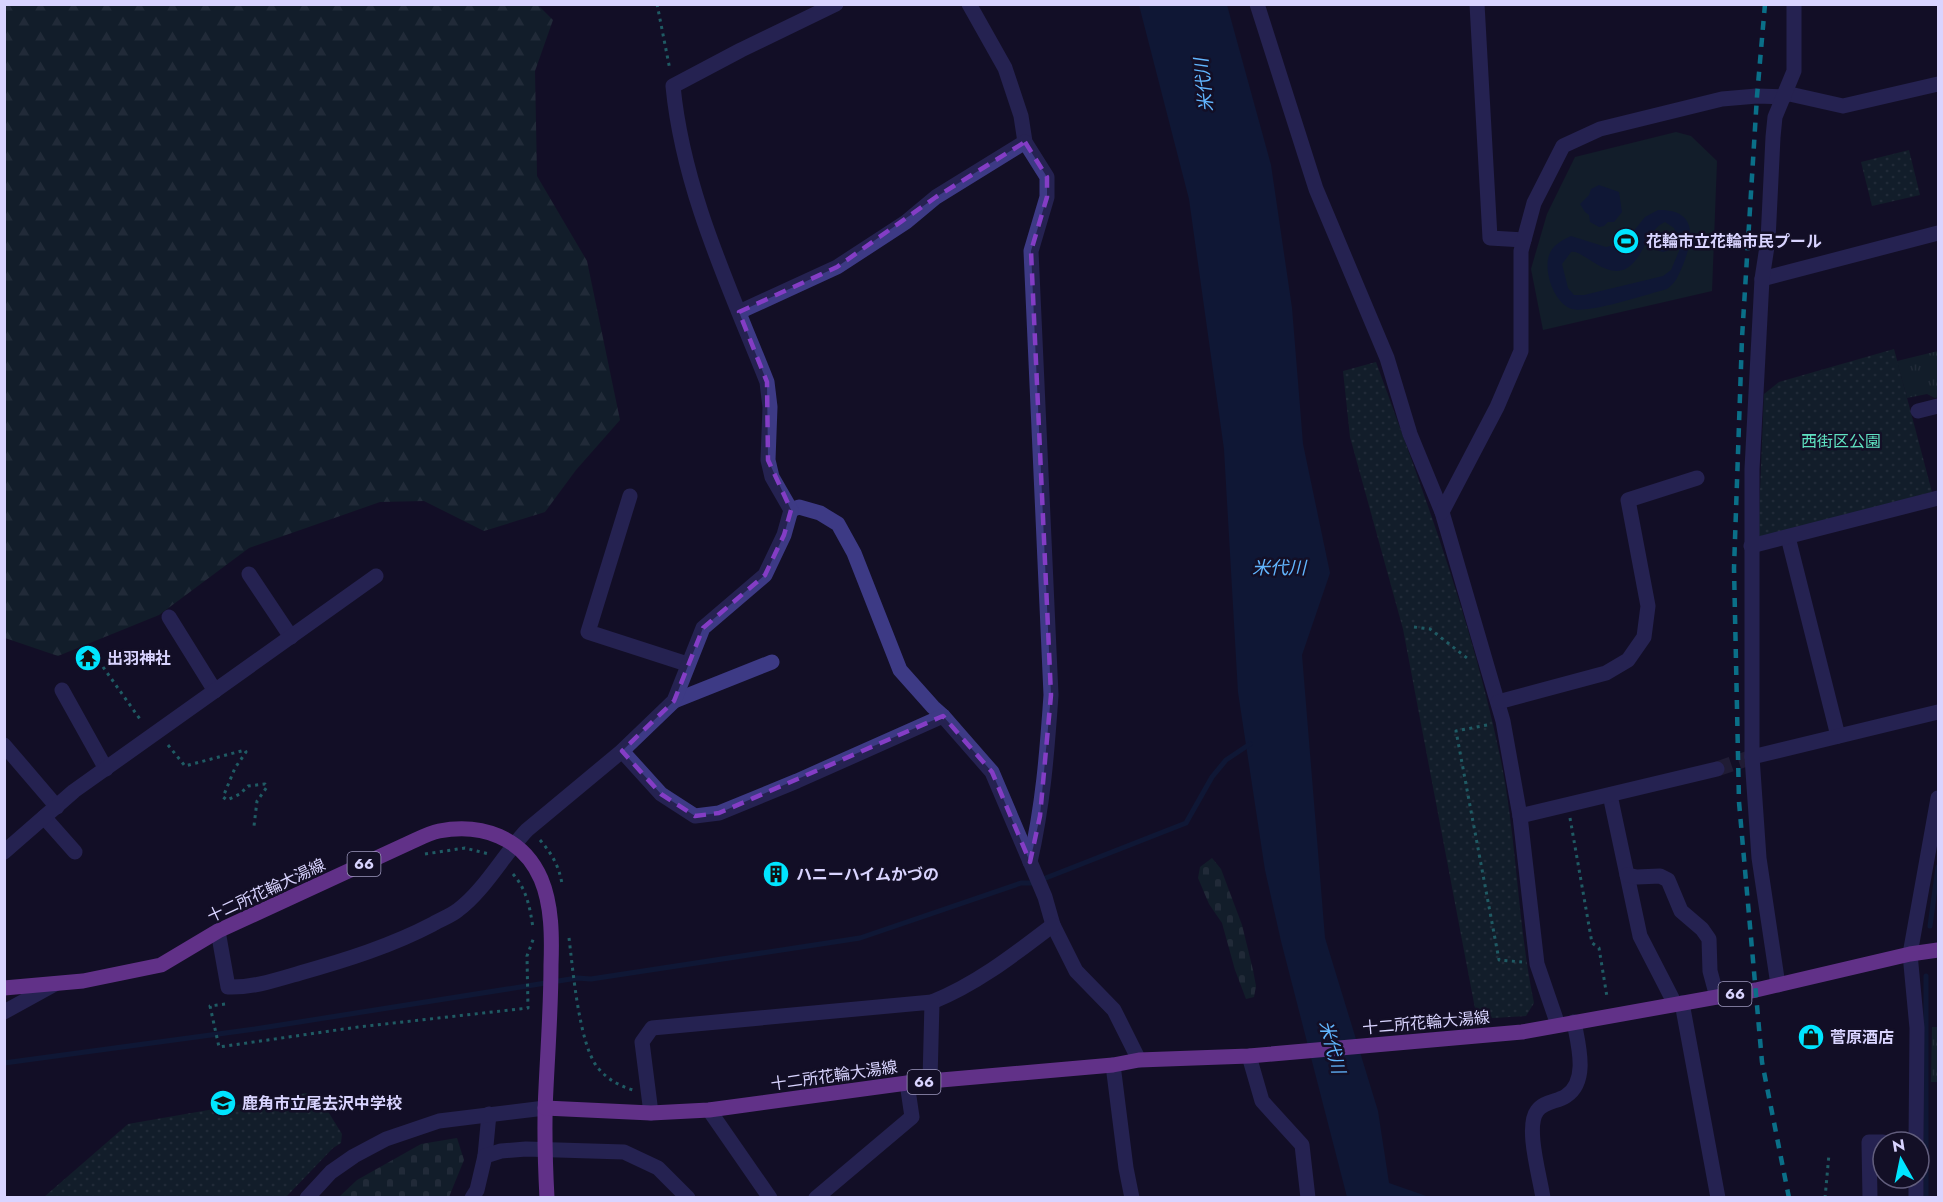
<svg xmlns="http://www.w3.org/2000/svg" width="1943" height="1202" viewBox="0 0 1943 1202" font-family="Jost,'Noto Sans JP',sans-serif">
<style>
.grass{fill:url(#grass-tufts)}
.forest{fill:url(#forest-firs)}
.cemetery{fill:url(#cemetery-stones)}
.park{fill:url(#park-dots)}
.garden{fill:#12302f}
.water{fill:#0c2248;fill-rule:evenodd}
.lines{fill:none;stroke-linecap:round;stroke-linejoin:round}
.stream{stroke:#0c2248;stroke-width:5}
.minor-tunnel{stroke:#312d47;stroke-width:15;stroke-dasharray:15 8;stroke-linecap:butt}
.path{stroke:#2fb8b0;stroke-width:3;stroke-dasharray:3 4.5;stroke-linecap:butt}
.minor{stroke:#3d3a85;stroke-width:15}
.major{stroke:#c25bff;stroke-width:15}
.rail{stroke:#00e5ff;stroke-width:4.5;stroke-dasharray:9 8;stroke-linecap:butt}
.marked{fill:none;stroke:#843dc5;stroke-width:4.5;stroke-dasharray:12 8;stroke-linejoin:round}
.labels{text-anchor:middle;stroke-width:5;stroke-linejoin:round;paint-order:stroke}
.shield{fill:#130f26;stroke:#9e99be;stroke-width:1.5}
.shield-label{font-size:15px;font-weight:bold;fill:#d9d4ff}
.poi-label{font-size:16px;font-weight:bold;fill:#d9d4ff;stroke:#130f26;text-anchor:start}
.park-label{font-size:16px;fill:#5fe0c0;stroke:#130f26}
.street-label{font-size:16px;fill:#d9d4ff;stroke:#130f26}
.water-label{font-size:18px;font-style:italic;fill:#62b6ff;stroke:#130f26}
</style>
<defs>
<pattern id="grass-tufts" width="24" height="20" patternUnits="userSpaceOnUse" patternTransform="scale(1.5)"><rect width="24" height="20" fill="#12302f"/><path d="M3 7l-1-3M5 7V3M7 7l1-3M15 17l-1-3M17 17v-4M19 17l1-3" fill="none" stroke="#344d4e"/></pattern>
<pattern id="forest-firs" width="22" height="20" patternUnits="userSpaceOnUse" patternTransform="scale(1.5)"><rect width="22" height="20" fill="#12302f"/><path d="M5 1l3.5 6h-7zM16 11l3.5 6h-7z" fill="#344d4e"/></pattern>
<pattern id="cemetery-stones" width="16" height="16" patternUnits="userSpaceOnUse" patternTransform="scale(1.5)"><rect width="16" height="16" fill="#12302f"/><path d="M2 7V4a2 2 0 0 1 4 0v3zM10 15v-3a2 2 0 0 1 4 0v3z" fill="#344d4e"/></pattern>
<pattern id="park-dots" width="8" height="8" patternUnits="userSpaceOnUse" patternTransform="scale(1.5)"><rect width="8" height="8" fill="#12302f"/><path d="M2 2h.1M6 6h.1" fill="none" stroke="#344d4e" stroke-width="1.8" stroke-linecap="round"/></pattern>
</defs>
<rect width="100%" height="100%" fill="#130f26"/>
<g class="grass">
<polygon points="1938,351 1938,397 1935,398 1927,394 1907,398 1897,361"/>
<polygon points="1932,1027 1938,1027 1938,1082 1931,1082"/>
</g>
<polygon class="forest" points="5,5 538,5 553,20 535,71 537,176 587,261 620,420 576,470 545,512 484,531 424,501 380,502 249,548 159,615 58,656 5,638"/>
<g class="cemetery">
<polygon points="1212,858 1221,869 1242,925 1253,970 1256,986 1254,997 1246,999 1235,970 1222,923 1209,904 1198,878 1200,867"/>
<polygon points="457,1138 464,1160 449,1197 339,1197 357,1180 421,1144"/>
</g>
<g class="park">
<polygon points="1909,150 1920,195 1872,206 1861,162"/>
<polygon points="1894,349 1932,492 1758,540 1764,394 1779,382"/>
<path d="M1376 362C1423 491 1472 621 1500 756 1517 837 1517 921 1534 1003L1526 1016 1477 1019 1403 629 1350 437 1343 371Z"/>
<polygon points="306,1093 319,1097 342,1134 341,1143 333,1148 286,1197 44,1197 128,1124"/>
</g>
<polygon class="garden" points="1676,132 1691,136 1717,161 1712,291 1543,330 1531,269 1547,214 1575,157"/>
<g class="water">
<polygon points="1139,5 1227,5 1271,165 1292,308 1303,444 1330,573 1302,655 1325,938 1378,1111 1389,1183 1429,1197 1347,1197 1281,941 1265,870 1238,692 1224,449 1189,199"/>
<polygon points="1599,185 1619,192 1622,212 1614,222 1608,222 1604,226 1599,227 1590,222 1589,215 1585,212 1580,204 1589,195 1591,189"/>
<path d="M1658 210C1697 209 1694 237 1683 265 1679 274 1676 283 1667 289 1648 294 1588 314 1572 309 1554 304 1542 269 1550 253 1554 244 1563 240 1571 236L1606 247 1622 243 1624 236 1632 233 1645 217ZM1665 222 1674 228 1679 239V251L1671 270 1663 276 1584 295H1574L1568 288 1562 264 1571 252C1582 250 1598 271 1617 271 1642 270 1644 231 1665 222Z"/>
<circle cx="1663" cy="242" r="10"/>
</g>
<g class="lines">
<g class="stream">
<polyline points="1930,926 1938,867"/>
<polyline points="4,1063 255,1029 577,978 591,979 860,938 1021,883 1033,883 1186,823 1212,777 1226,760 1250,744"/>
<polyline points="1926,1198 1926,976"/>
</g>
<polyline class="minor-tunnel" points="1717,769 1752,757"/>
<g class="path">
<polyline points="657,4 670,70"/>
<polyline points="1414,627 1430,629 1467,658"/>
<polyline points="103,667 142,722"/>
<polyline points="1487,725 1456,731 1499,960 1522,962"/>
<polyline points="168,745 185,766 245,750 246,752 235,768 223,797 227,800 240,794 248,786 265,784 267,787 257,801 254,826"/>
<polyline points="1570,818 1592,943 1599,948 1607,997"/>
<path d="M540 840C552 854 559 866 562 884"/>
<polyline points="425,854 465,848 489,854"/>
<path d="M513 874C527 890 530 908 533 928"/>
<path d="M569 938C573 970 579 1045 598 1068 608 1080 620 1086 633 1090"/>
<polyline points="225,1004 210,1006 219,1047 358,1027 528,1008 527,956 534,937"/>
<polyline points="1825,1198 1829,1154"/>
</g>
<g class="minor">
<path d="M969 4 1005 68 1021 116 1025 142 1047 177V197L1031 251 1051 695C1047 753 1043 805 1030 862"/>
<polyline points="1257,4 1316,189 1387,358 1410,434 1442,512 1503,721 1520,816 1537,964 1558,1025"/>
<polyline points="1477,4 1490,238 1524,240"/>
<polyline points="1785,93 1843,106 1938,84"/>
<polyline points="1762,279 1938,233"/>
<polyline points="739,312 837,267 906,222 936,197 1025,142"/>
<polyline points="1918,411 1938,406"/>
<polyline points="630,496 588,632 687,664"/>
<polyline points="791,510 799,507 820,513 838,524 854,553 900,670 933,707 943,716 992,772 1045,897 1053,925 1076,971 1114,1010 1139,1060"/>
<polyline points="1442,512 1497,407 1521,351 1521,251 1534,203 1563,146 1600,129 1722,99 1757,96 1784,97"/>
<polyline points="1788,537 1838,736"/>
<polyline points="1751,546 1938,498"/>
<polyline points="249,574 291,637"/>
<polyline points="169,617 215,691"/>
<polyline points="62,690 106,769"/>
<polyline points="674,701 772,662"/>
<polyline points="1498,702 1606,673 1628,660 1644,637 1648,606 1628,500 1697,478"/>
<polyline points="4,745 57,807"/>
<polyline points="622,751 661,794 695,816 719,813 797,781 943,716"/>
<polyline points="1752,757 1938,712"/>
<polyline points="1610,795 1640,936 1675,1004"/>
<polyline points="1520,816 1717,769"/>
<polyline points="44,817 75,852"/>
<polyline points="4,852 74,791 376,576"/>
<polyline points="1627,875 1637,877 1660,876 1668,880 1681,911 1702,929 1709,939 1710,971 1717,997"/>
<path d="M218 931 228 987C252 988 276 980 300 973 346 960 391 946 433 924 441 919 451 916 458 910 484 891 504 854 527 830L622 751 674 701 703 628 765 575 784 535 791 510 772 477 768 460 770 407 767 382C729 286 683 190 673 86L741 50 836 4"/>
<polyline points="1778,985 1759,858 1752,757 1752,469 1762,279 1768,240 1773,137 1775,117 1794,71 1794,4"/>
<path d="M932 1002C977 984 1015 954 1053 925"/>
<polyline points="1682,1003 1718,1198"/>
<polyline points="4,1012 55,984"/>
<polyline points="1249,1056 1262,1101 1302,1145 1308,1198"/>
<polyline points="1113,1065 1126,1168 1132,1198"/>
<polyline points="709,1110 770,1198"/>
<polyline points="651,1113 642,1042 652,1028 932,1002 930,1081"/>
<polyline points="1904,1142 1916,1142 1917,1028 1910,954 1938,798"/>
<polyline points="485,1156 489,1114"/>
<polyline points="307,1198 331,1172 354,1156 386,1139 439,1121 545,1108"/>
<polyline points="472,1198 477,1190 485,1156 501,1151 526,1149 624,1152 658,1168 688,1198"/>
<polyline points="816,1198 912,1117 907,1083"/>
<path d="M1543 1198C1540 1177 1525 1127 1537 1111 1544 1101 1557 1102 1566 1096 1589 1081 1578 1044 1574 1022"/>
<polyline points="1870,1198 1869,1142 1883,1142"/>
<polyline points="1916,1198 1916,1178"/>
</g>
<g class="major">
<path d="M4 988 83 981 161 965 218 931 409 843C418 839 429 833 439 831 481 823 523 837 541 879 552 905 552 937 551 965 551 1006 548 1047 546 1088 544 1124 545 1161 547 1198"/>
<polyline points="545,1108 651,1113 709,1110 907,1083 1113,1065 1139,1060 1249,1056 1522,1032 1756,990 1910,954 1938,950"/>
</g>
<polyline class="rail" points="1765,4 1757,96 1742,338 1734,568 1739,802 1762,1062 1789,1198"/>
</g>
<path d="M0 0H1943V1202H0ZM1025 142 1047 177V197L1031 251 1051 695 1040 816 1030 862 992 772 943 716 719 813 695 816 661 794 622 751 674 701 703 628 765 575 784 535 791 510 768 460 767 382 739 312 837 267 936 197Z" fill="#130f26" fill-opacity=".55" fill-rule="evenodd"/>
<path class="marked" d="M1025 142 1047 177V197L1031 251 1051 695 1040 816 1030 862 992 772 943 716 719 813 695 816 661 794 622 751 674 701 703 628 765 575 784 535 791 510 768 460 767 382 739 312 837 267 936 197Z"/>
<defs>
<symbol id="stadium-disc" viewBox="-11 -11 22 22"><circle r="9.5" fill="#00e5ff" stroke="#130f26"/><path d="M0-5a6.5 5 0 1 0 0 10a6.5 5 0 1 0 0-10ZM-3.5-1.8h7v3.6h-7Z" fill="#111"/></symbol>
<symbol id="temple-disc" viewBox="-11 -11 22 22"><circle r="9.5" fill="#00e5ff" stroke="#130f26"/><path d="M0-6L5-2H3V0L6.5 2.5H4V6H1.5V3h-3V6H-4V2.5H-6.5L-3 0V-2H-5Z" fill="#111"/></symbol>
<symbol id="building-disc" viewBox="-11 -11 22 22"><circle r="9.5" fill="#00e5ff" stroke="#130f26"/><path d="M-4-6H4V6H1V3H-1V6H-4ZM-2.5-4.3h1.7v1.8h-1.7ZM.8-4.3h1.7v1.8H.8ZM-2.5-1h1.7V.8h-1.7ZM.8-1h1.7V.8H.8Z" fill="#111"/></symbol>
<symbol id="shop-disc" viewBox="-11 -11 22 22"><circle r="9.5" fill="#00e5ff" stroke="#130f26"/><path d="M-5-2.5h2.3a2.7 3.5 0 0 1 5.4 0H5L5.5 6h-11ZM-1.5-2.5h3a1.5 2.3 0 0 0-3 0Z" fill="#111"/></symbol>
<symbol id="school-disc" viewBox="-11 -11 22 22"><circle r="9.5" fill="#00e5ff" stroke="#130f26"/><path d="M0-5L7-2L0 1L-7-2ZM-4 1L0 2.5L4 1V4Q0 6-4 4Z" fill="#111"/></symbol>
</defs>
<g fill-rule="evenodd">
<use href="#stadium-disc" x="1611" y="226" width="30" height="30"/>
<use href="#temple-disc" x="73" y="643" width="30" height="30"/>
<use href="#building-disc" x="761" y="859" width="30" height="30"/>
<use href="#shop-disc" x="1796" y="1022" width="30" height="30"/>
<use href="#school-disc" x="208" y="1088" width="30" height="30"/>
</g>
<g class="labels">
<g class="shield">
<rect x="347.5" y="852" width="33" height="24" rx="4.5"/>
<rect x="1718.5" y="982" width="33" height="24" rx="4.5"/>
<rect x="907.5" y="1070" width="33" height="24" rx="4.5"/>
</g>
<g class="shield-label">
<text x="364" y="869">66</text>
<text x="1735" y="999">66</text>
<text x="924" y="1087">66</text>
</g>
<g class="poi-label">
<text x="1646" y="247">花輪市立花輪市民プール</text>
<text x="107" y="664">出羽神社</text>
<text x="796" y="880">ハニーハイムかづの</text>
<text x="1830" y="1043">菅原酒店</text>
<text x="242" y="1109">鹿角市立尾去沢中学校</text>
</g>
<g class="park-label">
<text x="1841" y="447">西街区公園</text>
</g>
<g class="street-label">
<text transform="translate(266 890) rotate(-25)" y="6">十二所花輪大湯線</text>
<text transform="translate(1426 1022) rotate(-5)" y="6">十二所花輪大湯線</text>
<text transform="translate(834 1075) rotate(-8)" y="6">十二所花輪大湯線</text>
</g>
<g class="water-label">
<text transform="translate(1204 85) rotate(-96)" y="6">米代川</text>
<text x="1279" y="574">米代川</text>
<text transform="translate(1332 1047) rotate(75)" y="6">米代川</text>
</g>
</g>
<rect width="1943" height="1202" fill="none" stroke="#d9d4ff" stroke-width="12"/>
<g transform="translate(1901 1160) rotate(351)"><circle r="28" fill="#130f26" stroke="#625e7d" stroke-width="1.5"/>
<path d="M0-4.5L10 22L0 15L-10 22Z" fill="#00e5ff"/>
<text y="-9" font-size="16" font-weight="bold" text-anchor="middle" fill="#d9d4ff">N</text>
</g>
</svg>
